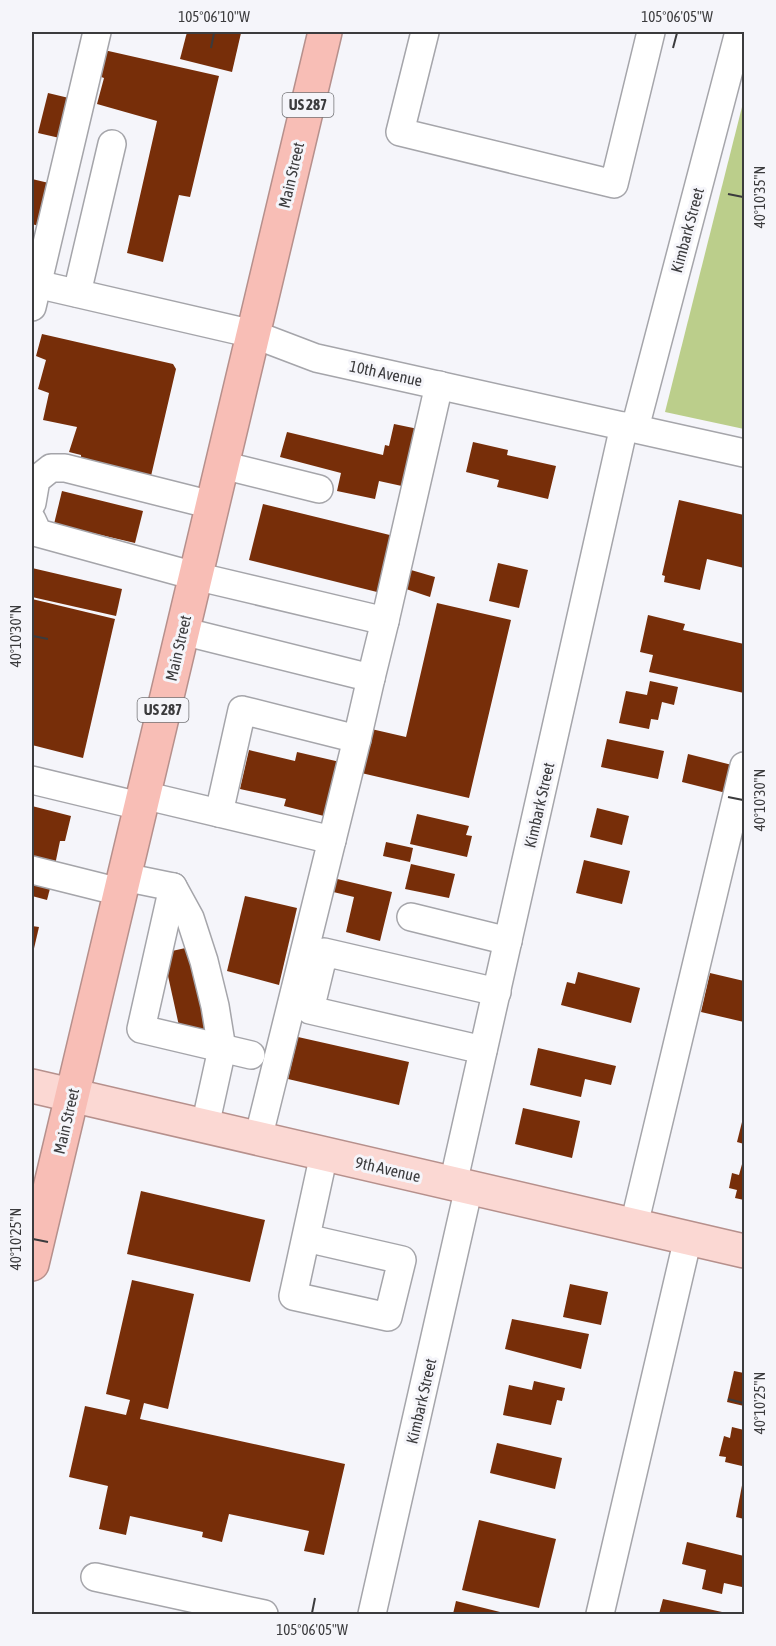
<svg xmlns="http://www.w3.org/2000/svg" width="776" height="1646" viewBox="0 0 776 1646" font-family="'Asap Condensed',sans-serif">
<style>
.green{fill:#bbce8b}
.building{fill:#772e09}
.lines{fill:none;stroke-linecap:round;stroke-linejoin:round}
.minor-casing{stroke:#a5a5aa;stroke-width:30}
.major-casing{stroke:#b6908c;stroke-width:36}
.highway-casing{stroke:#b6908c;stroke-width:36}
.minor{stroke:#fff;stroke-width:27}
.major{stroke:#fbd8d3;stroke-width:33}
.highway{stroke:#f8beb6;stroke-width:33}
.ticks{fill:none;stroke:#3b3b3d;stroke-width:2}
.labels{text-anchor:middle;stroke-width:6;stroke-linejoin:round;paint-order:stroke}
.shield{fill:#f5f5fa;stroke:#737376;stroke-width:1.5}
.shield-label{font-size:15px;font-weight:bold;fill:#3b3b3d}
.street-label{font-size:16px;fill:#3b3b3d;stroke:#f5f5fa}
.neatline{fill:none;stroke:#3b3b3d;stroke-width:2}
.ticks-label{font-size:15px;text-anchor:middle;fill:#3b3b3d}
</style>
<rect width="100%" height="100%" fill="#f5f5fa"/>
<polygon class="green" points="744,99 744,429 665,412"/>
<g class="building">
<polygon points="187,32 241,33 232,72 180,59"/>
<polygon points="104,50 219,76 190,197 179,195 163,262 127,253 157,121 97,104 104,78 96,75"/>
<polygon points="48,93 73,99 64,139 38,133"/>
<polygon points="32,179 53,184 42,227 32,224"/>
<polygon points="42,334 173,364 176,369 151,476 81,459 81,455 69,452 77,427 43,420 49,393 38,389 46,360 36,356"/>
<polygon points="394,424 423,430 411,488 379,481 375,499 337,491 341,473 280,457 287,432 383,455 385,445 389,446"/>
<polygon points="473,442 508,450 507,455 556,466 548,499 497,487 499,480 466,472"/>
<polygon points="62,491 143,511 135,543 54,524"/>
<polygon points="679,500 744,515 744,568 707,559 700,590 664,582 665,576 662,575"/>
<polygon points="263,504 398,537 385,594 249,560"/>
<polygon points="498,563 528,570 519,608 489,601"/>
<polygon points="32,568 122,589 116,616 32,597"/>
<polygon points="411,570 435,577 430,597 406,589"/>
<polygon points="32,599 115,619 83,758 32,745"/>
<polygon points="437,603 511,620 469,798 357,772 367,728 406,737"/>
<polygon points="648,615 685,624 683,630 744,644 744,693 649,672 653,655 640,652"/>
<polygon points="650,681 678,687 674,705 662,702 658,720 651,719 649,729 619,723 626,691 647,695"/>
<polygon points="607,739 664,751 658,779 601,767"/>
<polygon points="249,750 295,761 297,752 340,762 328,817 284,806 286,799 240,789"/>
<polygon points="688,754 732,765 726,793 682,782"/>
<polygon points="32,806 71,816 65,841 60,841 55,865 32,859"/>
<polygon points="597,808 629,816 622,845 590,837"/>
<polygon points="417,814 469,826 466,835 472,836 467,857 410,844"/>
<polygon points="386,842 413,848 410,862 383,856"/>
<polygon points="584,860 630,871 622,904 576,893"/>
<polygon points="411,864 455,874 449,898 405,889"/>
<polygon points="32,877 52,881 47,900 32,896"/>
<polygon points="329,877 392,892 380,941 346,932 354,897 325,890"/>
<polygon points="245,896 297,908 279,985 227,971"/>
<polygon points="32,926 39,927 32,957"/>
<polygon points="190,947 208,1029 181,1035 163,953"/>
<polygon points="578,972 640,988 631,1023 561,1005 567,982 575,984"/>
<polygon points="710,973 744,981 744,1022 701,1012"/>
<polygon points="298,1037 409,1062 399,1105 288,1079"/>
<polygon points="538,1048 616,1066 611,1085 585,1079 581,1097 530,1085"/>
<polygon points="523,1108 580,1121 572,1158 515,1144"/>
<polygon points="742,1122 744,1122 744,1144 737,1142"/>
<polygon points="744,1157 744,1200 735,1198 737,1190 729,1188 732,1173 739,1175"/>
<polygon points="141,1191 265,1220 250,1282 127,1254"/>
<polygon points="132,1280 194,1294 168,1409 144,1403 140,1419 345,1464 324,1555 304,1551 309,1531 229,1514 222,1542 202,1537 203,1532 130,1516 126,1535 99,1529 108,1486 69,1477 85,1406 126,1415 130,1400 106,1394"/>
<polygon points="570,1284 608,1292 601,1325 563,1317"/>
<polygon points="512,1319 589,1334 581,1369 505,1349"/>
<polygon points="734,1371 744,1373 744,1406 727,1402"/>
<polygon points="534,1381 565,1388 562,1401 557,1400 551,1425 503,1415 509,1385 532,1390"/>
<polygon points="732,1427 744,1430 742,1466 725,1462 726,1457 719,1456 724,1436 730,1438"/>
<polygon points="497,1443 562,1458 555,1489 490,1473"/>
<polygon points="743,1480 744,1481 744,1519 736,1517"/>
<polygon points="479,1520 556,1539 539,1608 462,1590"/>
<polygon points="687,1542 744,1556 742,1587 724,1583 722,1594 702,1589 706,1570 682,1564"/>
<polygon points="663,1599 722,1612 722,1614 659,1614"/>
<polygon points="456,1601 508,1614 453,1614"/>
</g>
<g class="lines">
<defs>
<g id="minor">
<polyline points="425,32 400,132 614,184 651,32"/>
<polyline points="32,283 253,334 316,358 744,453"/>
<polyline points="77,293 112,144"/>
<polyline points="32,307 97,32"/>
<polyline points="635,428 739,32"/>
<polyline points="222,465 319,489"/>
<polyline points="32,503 36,480 51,468 65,468 212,505"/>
<polyline points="32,520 38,533 195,576 385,621 439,385"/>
<polyline points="182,631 371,678 385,621"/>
<polyline points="32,780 140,806"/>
<polyline points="143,795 332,840"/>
<polyline points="219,813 242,710 357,739 371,678"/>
<polyline points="32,870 120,892"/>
<polyline points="124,877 173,887 190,918 204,961 215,1006 222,1049 205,1126"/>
<polyline points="173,887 141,1029 251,1055"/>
<polyline points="411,917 508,941"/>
<polyline points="483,1050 310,1010 324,952 497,992"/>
<polyline points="258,1139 357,739"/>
<polyline points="453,1184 624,426"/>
<polyline points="634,1225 744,766"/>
<polyline points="306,1238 402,1260 388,1317 293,1296 324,1154"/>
<polyline points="95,1577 264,1614"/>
<polyline points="372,1614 469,1187"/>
<polyline points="600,1614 688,1238"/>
</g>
<polyline id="major" points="32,1086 744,1251"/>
<polyline id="highway" points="32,1264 325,32"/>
</defs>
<use href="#minor" class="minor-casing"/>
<use href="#major" class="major-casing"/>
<use href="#highway" class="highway-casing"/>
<use href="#minor" class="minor"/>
<use href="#major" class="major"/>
<use href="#highway" class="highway"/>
</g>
<path class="ticks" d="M211 48 214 33M673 48 677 33M728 194 743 197M33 636 48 639M728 797 743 800M33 1239 48 1242M728 1399 743 1403M312 1613 315 1598"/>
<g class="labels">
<g class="shield">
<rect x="282.5" y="93" width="51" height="24" rx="4.5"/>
<rect x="137.5" y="698" width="51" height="24" rx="4.5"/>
</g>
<g class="shield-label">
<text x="308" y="110">US 287</text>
<text x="163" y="715">US 287</text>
</g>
<g class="street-label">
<text transform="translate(291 175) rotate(-77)" y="6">Main Street</text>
<text transform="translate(687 230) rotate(-75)" y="6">Kimbark Street</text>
<text transform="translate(386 373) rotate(12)" y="6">10th Avenue</text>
<text transform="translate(178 648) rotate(-77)" y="6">Main Street</text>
<text transform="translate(539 805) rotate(-77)" y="6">Kimbark Street</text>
<text transform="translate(66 1121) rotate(-77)" y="6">Main Street</text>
<text transform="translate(388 1169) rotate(13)" y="6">9th Avenue</text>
<text transform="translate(421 1401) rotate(-77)" y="6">Kimbark Street</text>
</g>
</g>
<rect width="776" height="1646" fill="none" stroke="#f5f5fa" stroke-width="66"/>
<rect x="33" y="33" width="710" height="1580" class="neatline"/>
<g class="ticks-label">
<text x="214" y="22">105°06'10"W</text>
<text x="677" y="22">105°06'05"W</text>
<text transform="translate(760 197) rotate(-90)" y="5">40°10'35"N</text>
<text transform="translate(16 636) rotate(-90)" y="5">40°10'30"N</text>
<text transform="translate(760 800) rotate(-90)" y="5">40°10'30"N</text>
<text transform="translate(16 1239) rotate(-90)" y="5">40°10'25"N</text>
<text transform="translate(760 1403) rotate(-90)" y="5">40°10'25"N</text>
<text x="312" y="1635">105°06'05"W</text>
</g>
</svg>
